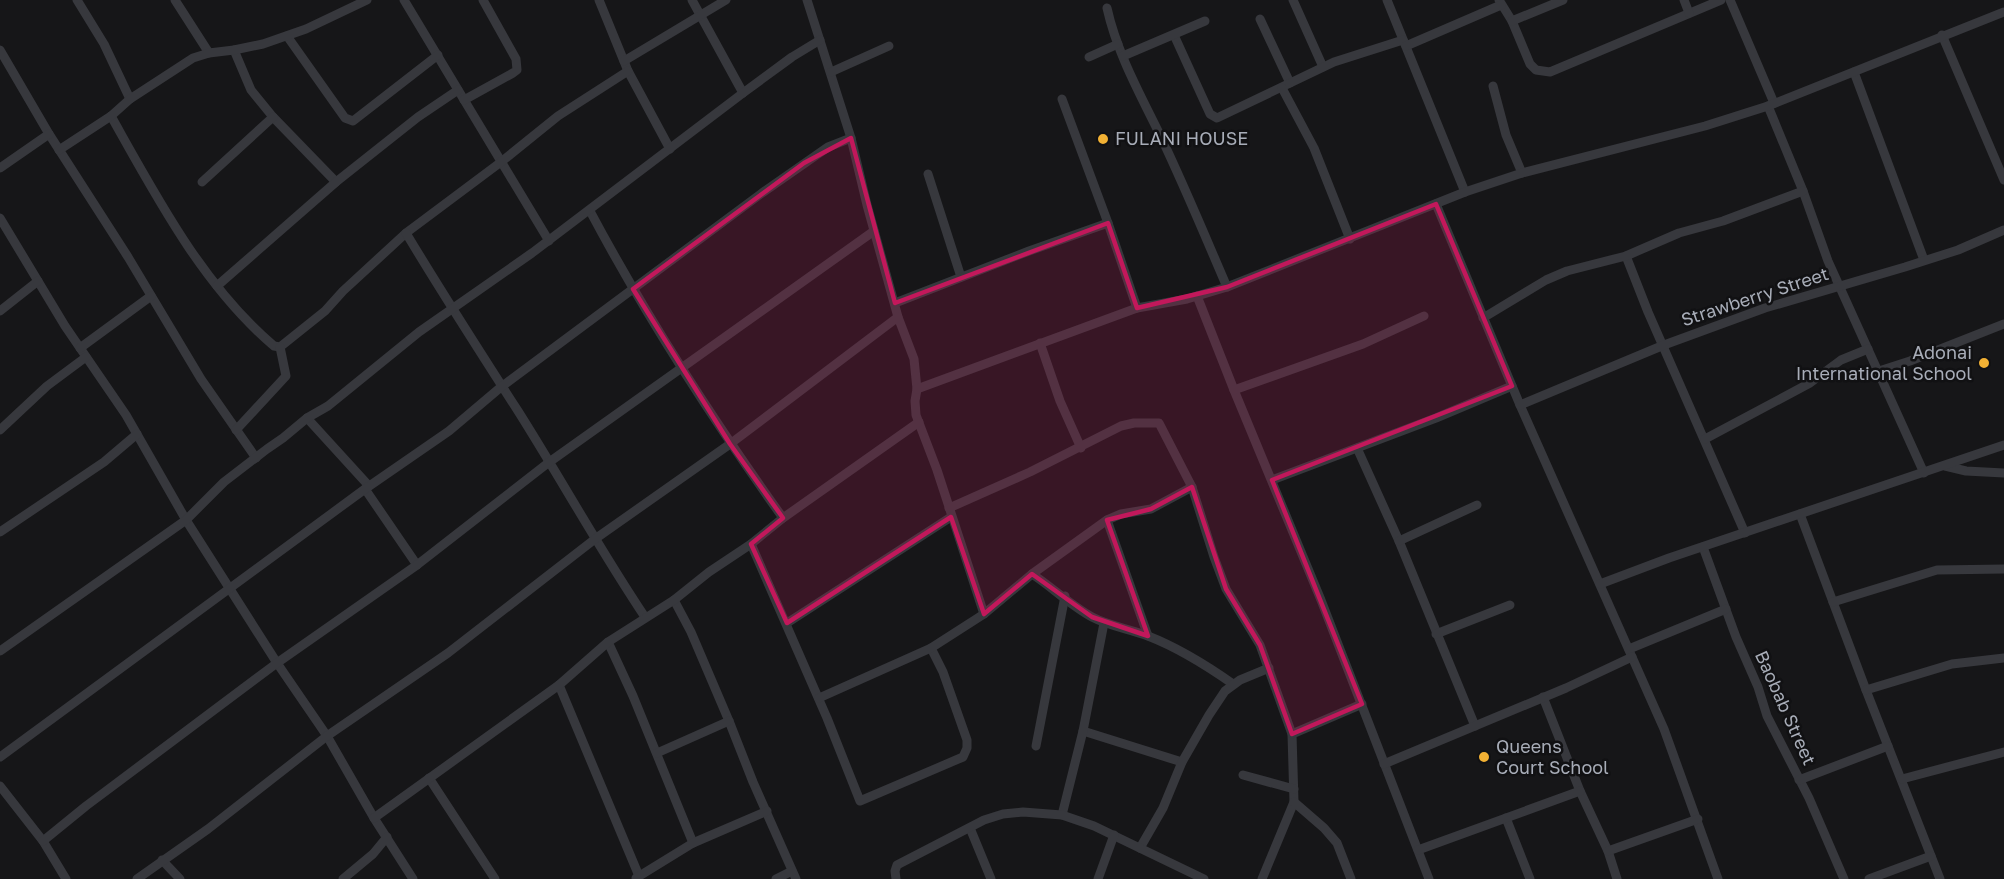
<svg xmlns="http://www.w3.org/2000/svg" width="2004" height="879" viewBox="0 0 2004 879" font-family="'Golos Text',sans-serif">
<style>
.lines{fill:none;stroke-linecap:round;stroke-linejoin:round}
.street{stroke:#37383d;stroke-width:9}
.marked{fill:#c2185b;fill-opacity:0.2;stroke:#c2185b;stroke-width:4.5;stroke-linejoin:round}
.poi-dot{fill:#f2b134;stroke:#111113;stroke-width:2}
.labels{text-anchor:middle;stroke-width:5;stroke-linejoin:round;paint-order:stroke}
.poi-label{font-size:18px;fill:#a8adb8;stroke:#111113;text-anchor:start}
.street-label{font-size:18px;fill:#a8adb8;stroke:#111113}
</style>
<rect width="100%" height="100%" fill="#161618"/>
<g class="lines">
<g class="street">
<polyline points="77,0 104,44 130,99"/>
<polyline points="175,0 209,53"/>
<polyline points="404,0 549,241"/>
<polyline points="599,0 628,71 670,149"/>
<polyline points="692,0 743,93"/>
<polyline points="807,0 851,138 867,205 898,317 914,359 917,389 915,401 916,415 937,470 984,614"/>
<polyline points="1293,0 1323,67"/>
<polyline points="1387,0 1465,192"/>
<polyline points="1499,0 1512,21 1530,64 1536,70 1550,72 1721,0"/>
<polyline points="1684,0 1689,13"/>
<polyline points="1730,0 1774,103"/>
<path d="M1107 8C1117 53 1140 94 1160 135 1184 185 1205 236 1227 287"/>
<polyline points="1260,19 1290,83"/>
<polyline points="1512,21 1563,0"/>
<polyline points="1174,35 1210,114 1217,118 1334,62 1403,40"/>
<polyline points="1942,35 2004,180"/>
<polyline points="287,36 345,118 353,121 438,55"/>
<polyline points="1406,46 1501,5"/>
<polyline points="0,50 49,134 128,257 201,379 256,458"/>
<polyline points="234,50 251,90 273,117 336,182"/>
<polyline points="1123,56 1205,21"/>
<polyline points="1089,57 1118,44"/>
<polyline points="624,61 726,0"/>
<polyline points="831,72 889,46"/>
<polyline points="1854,72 1924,260"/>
<polyline points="1493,86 1506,135 1522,173"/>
<polyline points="1282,88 1314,148 1350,239"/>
<polyline points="1062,99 1108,223 1137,308"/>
<polyline points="464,100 513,73 517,70 516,59 483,0"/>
<polyline points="1768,106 1803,191 1828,261 1924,473"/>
<path d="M111 116C156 196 203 286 274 346L280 347 325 311 343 291 406 233 501 162 558 116 628 71"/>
<polyline points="59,150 111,116 130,99 193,58 209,53 234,50 263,44 306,29 367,0"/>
<polyline points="0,168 49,134"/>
<polyline points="928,174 961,277"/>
<polyline points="202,182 273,117"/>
<polyline points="1436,204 1520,405 1664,729 1718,879"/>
<path d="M590 211C647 318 713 420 783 518"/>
<polyline points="0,218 65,326 126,415 186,520 277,663 327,736 374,818 413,879"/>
<path d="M406 233C442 293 480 352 518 411 561 479 600 550 645 617"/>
<polyline points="1626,256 1648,312 1745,533"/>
<polyline points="217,286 336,182 418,117 458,90"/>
<polyline points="1197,296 1234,390 1321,600 1429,879"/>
<polyline points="895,303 1029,251 1108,223"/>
<polyline points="0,311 38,281"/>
<polyline points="1483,318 1546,280 1567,271 1626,256 1679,233 1723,221 1803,191"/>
<polyline points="1040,343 1060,401 1081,448"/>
<polyline points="80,348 151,296"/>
<polyline points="1879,371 1910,361 2004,324"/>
<polyline points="917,389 1137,308 1187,299 1227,287 1465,192 1522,173 1705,126 1768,106 2004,12"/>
<polyline points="1234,390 1363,344 1424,316"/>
<polyline points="1520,405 1664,345 1765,308 1905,267 1958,250 2004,230"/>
<polyline points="307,418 369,486"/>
<polyline points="0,430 47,386 86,357"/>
<polyline points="236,430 286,376 280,347"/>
<polyline points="1705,439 1810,383 1841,360 1868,349"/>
<polyline points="1357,448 1399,541 1475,726"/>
<polyline points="1945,466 1966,471 2004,473"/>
<polyline points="1272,480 1436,418 1512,386"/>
<polyline points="365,489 417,565"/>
<polyline points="949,508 1030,472 1121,426 1134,423 1159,423 1192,487 1214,557 1226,589 1260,645 1292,734 1294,802 1262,879"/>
<polyline points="1800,514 1866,690 1940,879"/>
<polyline points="1107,520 1148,636"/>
<polyline points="0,532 104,462 137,434"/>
<polyline points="1399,541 1477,505"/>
<polyline points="751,544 827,718 860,801 963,757 967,748 967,740 943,672 931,648"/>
<polyline points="1703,547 1736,637 1758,687 1767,716 1809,798 1844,879"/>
<path d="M1032 574C1052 587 1070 605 1092 617 1109 626 1130 629 1148 636 1179 648 1206 665 1233 684"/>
<polyline points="1600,584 1669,558 2004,445"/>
<polyline points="674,600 691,632 729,721 753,782 796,879"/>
<polyline points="1833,602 1937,570 2004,569"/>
<polyline points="787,623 951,517"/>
<polyline points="1436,634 1510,605"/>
<polyline points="608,642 633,696 693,843"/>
<polyline points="1629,649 1726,609"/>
<polyline points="0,651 186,520 224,482 267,449 283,438 307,418 328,406 419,332 532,253 743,93 792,57 820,40"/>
<polyline points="559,685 639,876"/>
<polyline points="1866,690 1952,664 2004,658"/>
<polyline points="1543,697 1580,791 1608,851 1617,879"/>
<polyline points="819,698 931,648 984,614 1032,574 1107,520 1121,514 1151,509 1192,487"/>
<polyline points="1083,731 1182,762"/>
<polyline points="1292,734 1362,704"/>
<polyline points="1036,746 1065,596"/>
<polyline points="657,753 729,721"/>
<polyline points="0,757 365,489 449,431 501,387 762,193 828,147 851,138"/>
<polyline points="1384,764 1566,688 1632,657"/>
<polyline points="1243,775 1294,789"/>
<polyline points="429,778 495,879"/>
<polyline points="1902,779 2004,752"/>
<polyline points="1799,780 1888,746"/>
<polyline points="0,786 43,841 66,879"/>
<polyline points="1294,802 1324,828 1337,843 1351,879"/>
<polyline points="1062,815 1083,731 1104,623"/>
<polyline points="374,818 559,685 608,642 674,600 709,572 751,544 783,518 919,422"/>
<polyline points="1506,818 1530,879"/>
<polyline points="970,828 991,879"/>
<polyline points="43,841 86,806 277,663 417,565 548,463 874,231"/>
<polyline points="1140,848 1163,808 1182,762 1209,715 1225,691 1240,680 1269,668"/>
<polyline points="1418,850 1580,791"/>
<polyline points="1608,851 1698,819"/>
<polyline points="162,860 180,879"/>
<polyline points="636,878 693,843 767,811"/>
<polyline points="137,879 208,829 327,736 448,653 595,539 730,444 898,317"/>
<polyline points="343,879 373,854 387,837"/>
<polyline points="776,879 792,871"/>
<polyline points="896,879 895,871 897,865 984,820 1003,814 1023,812 1062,815 1094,826 1204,879"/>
<polyline points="1098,879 1114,835"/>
<polyline points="1869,879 1931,856"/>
</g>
</g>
<path class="marked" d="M851 138 895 303 1108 223 1137 308 1227 287 1436 204 1512 386 1272 480 1362 704 1292 734 1260 645 1226 589 1192 487 1151 509 1107 520 1148 636 1092 617 1032 574 984 614 951 517 787 623 751 544 783 518 730 444 633 289 804 163Z"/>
<g class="poi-dot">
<circle cx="1103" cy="139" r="6"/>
<circle cx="1984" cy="363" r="6"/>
<circle cx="1484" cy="757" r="6"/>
</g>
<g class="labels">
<g class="poi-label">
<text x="1115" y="145">FULANI HOUSE</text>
<text x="1972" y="359" text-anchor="end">Adonai<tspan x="1972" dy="21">International School</tspan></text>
<text x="1496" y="753">Queens<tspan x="1496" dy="21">Court School</tspan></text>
</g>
<g class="street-label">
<text transform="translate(1755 297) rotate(-18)" y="6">Strawberry Street</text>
<text transform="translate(1785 708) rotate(66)" y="6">Baobab Street</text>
</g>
</g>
</svg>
